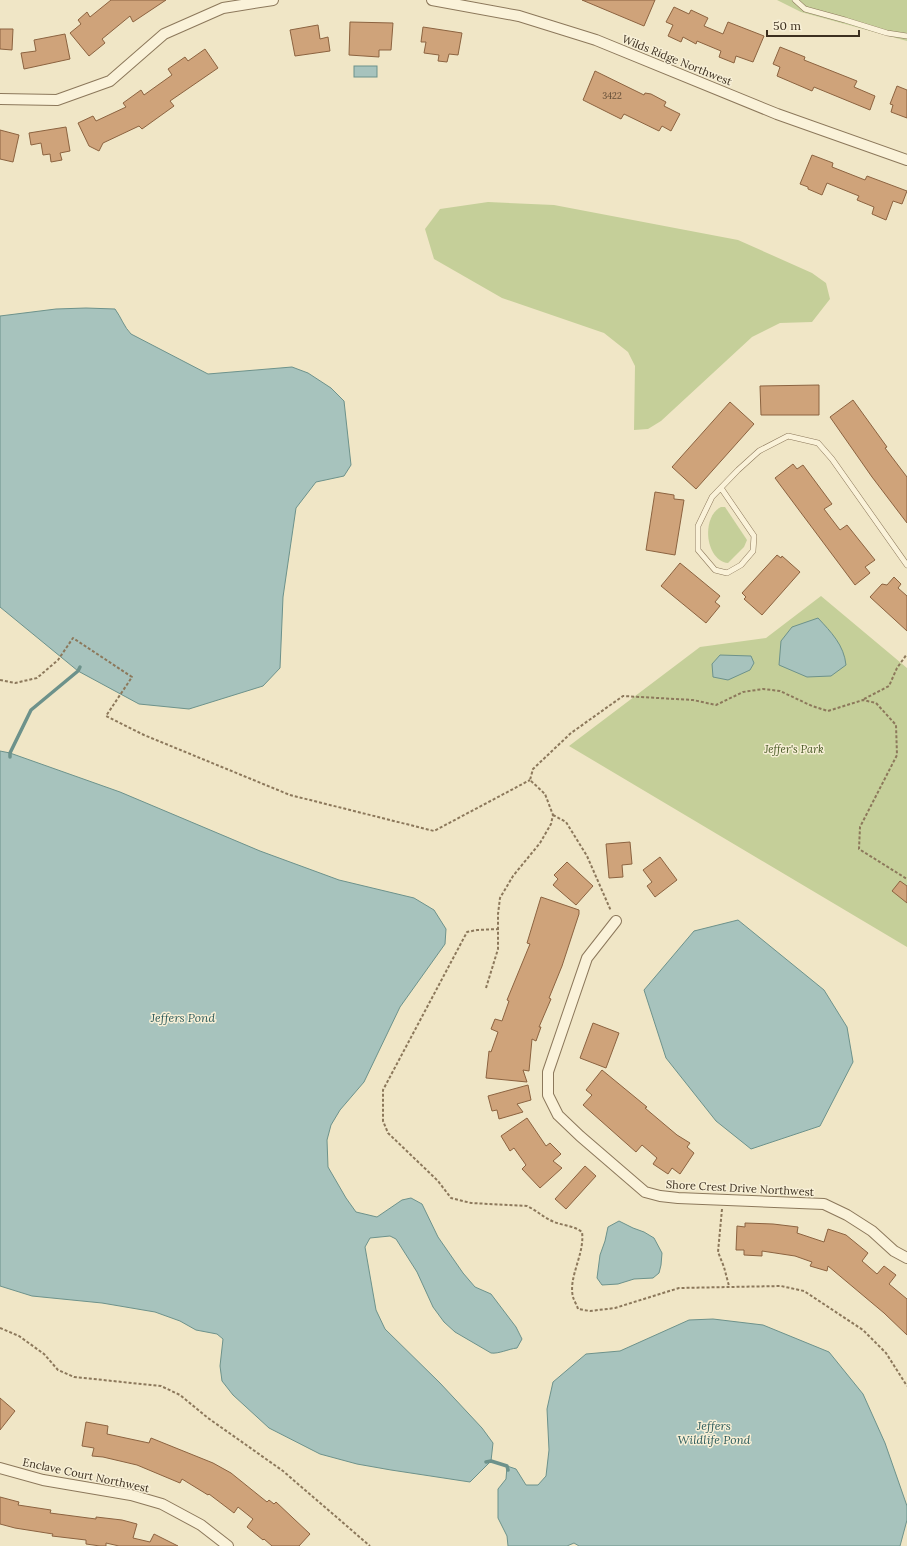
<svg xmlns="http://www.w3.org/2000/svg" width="907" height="1546" viewBox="0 0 907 1546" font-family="Lora,serif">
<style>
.green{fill:#c5cf99}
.water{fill:#a7c3bd;stroke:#6d928b}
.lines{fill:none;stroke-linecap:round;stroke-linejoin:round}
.stream{stroke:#6d928b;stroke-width:3.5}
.building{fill:#cfa37a;stroke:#8c6340}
.service-casing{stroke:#8c785b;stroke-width:6}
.minor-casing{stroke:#8c785b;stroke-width:12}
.path{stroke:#8c785b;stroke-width:2;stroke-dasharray:3 2;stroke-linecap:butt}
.service{stroke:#faf2d9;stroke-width:5}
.minor{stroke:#faf2d9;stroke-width:10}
.labels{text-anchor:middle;stroke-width:3;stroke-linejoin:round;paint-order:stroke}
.number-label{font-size:9px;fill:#614c36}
.street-label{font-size:11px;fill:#3c2f1f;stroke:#f7efd6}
.park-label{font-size:11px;font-style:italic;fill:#485925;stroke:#f7efd6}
.water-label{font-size:12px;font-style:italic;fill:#2e5c5c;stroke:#f7efd6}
</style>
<rect width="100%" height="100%" fill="#f0e6c6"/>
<g class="green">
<polygon points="777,0 907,0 907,41 801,12"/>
<polygon points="488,202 554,205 738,240 812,273 826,283 830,299 812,322 780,323 752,337 661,421 648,429 634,430 635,366 628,352 604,333 502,298 434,259 425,229 440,209"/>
<path d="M721 507H725L747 540 744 547 728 563C705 560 701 517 721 507Z"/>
<polygon points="821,596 907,668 907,947 569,746 700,647 766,638"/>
</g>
<g class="water">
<rect x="354" y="66" width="23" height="11"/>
<path d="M86 308 115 309C121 317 124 327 131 334L208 374 292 367 308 373 331 388 344 401 351 465 344 476 316 482 296 508 283 597 280 668 263 686 189 709 139 704 78 671 0 607V316L56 309Z"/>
<path d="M818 618C831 632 844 645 846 665L831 676 807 677 779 665 781 641 792 627Z"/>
<polygon points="720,655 751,656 754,663 750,670 728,680 713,677 712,664"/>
<path d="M0 751 10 753 120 792 260 851 339 880 414 898 434 910 446 929 445 944 400 1007 364 1082 340 1110 331 1125 327 1140 328 1167 346 1198 356 1212 377 1217 402 1200 411 1198 422 1204 438 1237 463 1273 475 1287 491 1294 516 1327 522 1339 517 1348C508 1349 499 1354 491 1353L455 1332 444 1322 433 1307 417 1272 396 1239 390 1236 370 1238 365 1247 376 1310 385 1329 440 1383 482 1428 493 1443 491 1461 470 1482 391 1470 357 1464 320 1454 269 1428 233 1395 222 1381 220 1366 223 1339 217 1334 196 1330 180 1321 155 1312 102 1303 32 1296 0 1286Z"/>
<polygon points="738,920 824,990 847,1027 853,1062 820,1126 751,1149 716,1121 666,1058 644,990 694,931"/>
<polygon points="619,1221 633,1228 644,1232 654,1238 662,1253 661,1265 659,1273 653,1278 634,1279 618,1284 602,1285 597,1278 600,1255 605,1241 608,1227"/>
<polygon points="713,1319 763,1325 829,1352 863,1394 885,1443 907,1506 907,1520 900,1546 579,1546 574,1543 567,1546 508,1546 507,1536 498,1518 498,1489 506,1479 507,1466 516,1469 526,1485 538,1485 546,1476 549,1450 547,1409 553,1382 586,1354 620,1351 689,1320"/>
</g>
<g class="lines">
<g class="stream">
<polyline points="10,757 10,753 31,710 78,671 80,667"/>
<polyline points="486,1462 491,1461 507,1466 508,1470"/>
</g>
</g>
<g class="building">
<polygon points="111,0 166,0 133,22 130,16 102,39 105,43 89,56 70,33 81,24 78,20 87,12 90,17"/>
<polygon points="582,0 655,0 644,26"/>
<polygon points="674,7 689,14 691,10 708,18 704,26 723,34 728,22 764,36 753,62 736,56 734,63 719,57 721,51 697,41 696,44 683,37 681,42 668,36 673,25 666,22"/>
<polygon points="350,22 393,23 391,50 379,50 379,57 349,55"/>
<polygon points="318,25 320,39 328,37 330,51 295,56 290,30"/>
<polygon points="423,27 462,33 458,55 449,54 447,62 438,61 439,55 424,53 426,42 421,42"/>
<polygon points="0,29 13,29 12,50 0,49"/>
<polygon points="65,34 70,59 24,69 21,53 36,51 34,40"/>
<polygon points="780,47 805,57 804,60 857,81 854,87 875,96 870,110 814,87 812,91 777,76 780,67 773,64"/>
<polygon points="205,49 218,68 170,101 174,106 142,129 139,126 103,143 99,151 89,146 78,123 93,116 96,121 126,107 123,103 141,90 144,95 172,75 168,69 185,57 188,61"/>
<polygon points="595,71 644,95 645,93 651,94 666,102 664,106 680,114 671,131 662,126 659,131 624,114 621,119 583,100"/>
<polygon points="897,86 907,90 907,118 891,112 893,105 890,104"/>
<polygon points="66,127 70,151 60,153 62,160 51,162 50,154 43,155 41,143 31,145 29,133"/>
<polygon points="0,130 19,135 13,162 0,159"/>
<polygon points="812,155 833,163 832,167 865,180 867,176 907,191 902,204 893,201 886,220 872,214 874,207 857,200 859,196 827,183 822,195 808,189 808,187 800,184"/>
<polygon points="819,385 819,415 761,415 760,386"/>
<polygon points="853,400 887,447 885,448 907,477 907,523 872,477 830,417"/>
<polygon points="730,402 754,424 696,489 672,467"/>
<polygon points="793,464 797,469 803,465 832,504 824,509 840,530 847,525 875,560 865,567 870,573 855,585 775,478"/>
<polygon points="655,492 674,495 674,499 684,500 675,555 646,550"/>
<polygon points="777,555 781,558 782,556 800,572 762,615 744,599 746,597 742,593"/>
<polygon points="680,563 720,596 715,602 720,606 706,623 661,586"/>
<polygon points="894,577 901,584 898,588 907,596 907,631 870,597 882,584 887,585"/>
<polygon points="630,842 632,864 622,865 623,877 609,878 606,844"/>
<polygon points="660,857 677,880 655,897 647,886 652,882 643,870"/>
<polygon points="567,862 593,886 576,905 553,885 558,879 554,875"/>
<polygon points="900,881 907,886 907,903 892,891"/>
<polygon points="541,897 579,910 579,914 562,966 549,998 551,999 539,1027 541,1027 536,1041 532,1039 529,1071 523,1070 527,1082 486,1078 489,1051 491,1052 498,1032 491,1029 495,1019 502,1021 509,1001 507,1000 530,944 527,943"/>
<polygon points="593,1023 619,1033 606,1068 580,1058"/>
<polygon points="602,1070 647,1107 645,1108 677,1135 690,1143 687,1147 694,1153 680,1174 672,1168 668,1174 653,1164 657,1158 642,1145 636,1152 583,1105 592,1095 586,1090"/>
<polygon points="528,1085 531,1100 517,1104 523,1112 499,1119 497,1110 492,1111 488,1096"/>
<polygon points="527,1118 546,1146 550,1143 561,1154 553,1161 562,1168 540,1188 522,1169 526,1165 514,1148 510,1151 501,1136"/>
<polygon points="585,1166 596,1176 566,1209 555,1199"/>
<polygon points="745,1223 773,1224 798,1227 797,1233 824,1242 828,1229 846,1235 868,1253 862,1261 877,1274 884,1266 896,1275 889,1284 907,1299 907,1335 884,1313 828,1266 827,1271 810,1266 812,1262 795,1256 762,1251 762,1256 744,1255 744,1250 736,1250 737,1226 745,1227"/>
<polygon points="0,1398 15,1411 0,1430"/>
<polygon points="86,1422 108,1426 107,1434 149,1443 151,1438 213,1463 231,1473 267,1502 269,1500 274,1504 276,1502 310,1534 299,1546 272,1546 264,1539 263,1540 247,1527 253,1519 238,1507 234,1513 209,1494 208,1495 182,1479 180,1483 137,1465 103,1457 92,1456 94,1448 82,1446"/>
<polygon points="0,1497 19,1502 18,1505 51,1510 50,1513 96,1519 96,1517 122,1520 137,1524 133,1538 150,1542 154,1534 178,1546 119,1546 106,1543 106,1546 100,1546 86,1544 86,1540 52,1536 53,1534 15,1528 0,1524"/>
</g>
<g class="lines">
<defs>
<g id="service">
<polyline points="795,0 805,9 845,20 887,33 907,36"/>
<polyline points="721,488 754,536 753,551 741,565 727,573 715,570 698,550 698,526 712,497 738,470 759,451 788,436 818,443 832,459 907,565"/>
</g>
<g id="minor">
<polyline points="432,0 519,16 596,40 777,114 907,160"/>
<polyline points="0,99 57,100 110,81 164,34 223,8 273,0"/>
<polyline points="616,921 587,958 548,1072 548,1095 558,1115 580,1136 645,1192 660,1196 678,1198 824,1204 847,1215 872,1231 894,1251 907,1258"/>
<polyline points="0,1468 43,1480 131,1495 162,1504 201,1525 228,1546"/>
</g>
</defs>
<use href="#service" class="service-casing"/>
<use href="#minor" class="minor-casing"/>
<g class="path">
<polyline points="0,680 15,683 37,678 58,660 73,638 132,677 106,716 144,735 290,795 434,831 530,780"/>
<polyline points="864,699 889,686 897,668 907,654"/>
<polyline points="553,815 566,822 587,856 611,911"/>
<path d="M499 929 477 930 467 932 383 1090V1121L388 1133 438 1181 451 1198 471 1203 527 1206C536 1210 543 1217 552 1221 562 1226 573 1225 582 1232 585 1254 568 1277 573 1297 574 1301 577 1305 578 1309L590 1311 615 1308 679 1288 781 1286 804 1291 863 1330 886 1353 907 1386"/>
<polyline points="486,988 498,949 498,914 500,898 513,876 540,843 551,824 553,815 545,794 530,780 533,769 571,733 623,696 693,700 716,705 743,692 763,689 780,691 812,706 828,711 863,700 876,703 896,725 897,755 860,827 859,849 907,879"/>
<polyline points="722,1209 718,1252 724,1267 729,1286"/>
<polyline points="0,1328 19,1336 44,1354 58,1370 74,1377 161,1386 180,1395 208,1418 283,1471 370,1546"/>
</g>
<use href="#service" class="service"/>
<use href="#minor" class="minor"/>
</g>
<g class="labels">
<g class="number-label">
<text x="612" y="99">3422</text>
</g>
<g class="street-label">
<text transform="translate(677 60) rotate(22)" y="4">Wilds Ridge Northwest</text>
<text transform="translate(740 1188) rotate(3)" y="4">Shore Crest Drive Northwest</text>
<text transform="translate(86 1475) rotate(12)" y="4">Enclave Court Northwest</text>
</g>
<g class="park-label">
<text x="794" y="753">Jeffer's Park</text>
</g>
<g class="water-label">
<text x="183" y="1022">Jeffers Pond</text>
<text x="714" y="1430">Jeffers<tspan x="714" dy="14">Wildlife Pond</tspan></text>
</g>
</g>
<path d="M767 30v6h92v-6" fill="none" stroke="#3c2f1f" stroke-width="2"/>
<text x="773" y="30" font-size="12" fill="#3c2f1f" stroke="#f7efd6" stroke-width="3" paint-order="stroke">50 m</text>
</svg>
